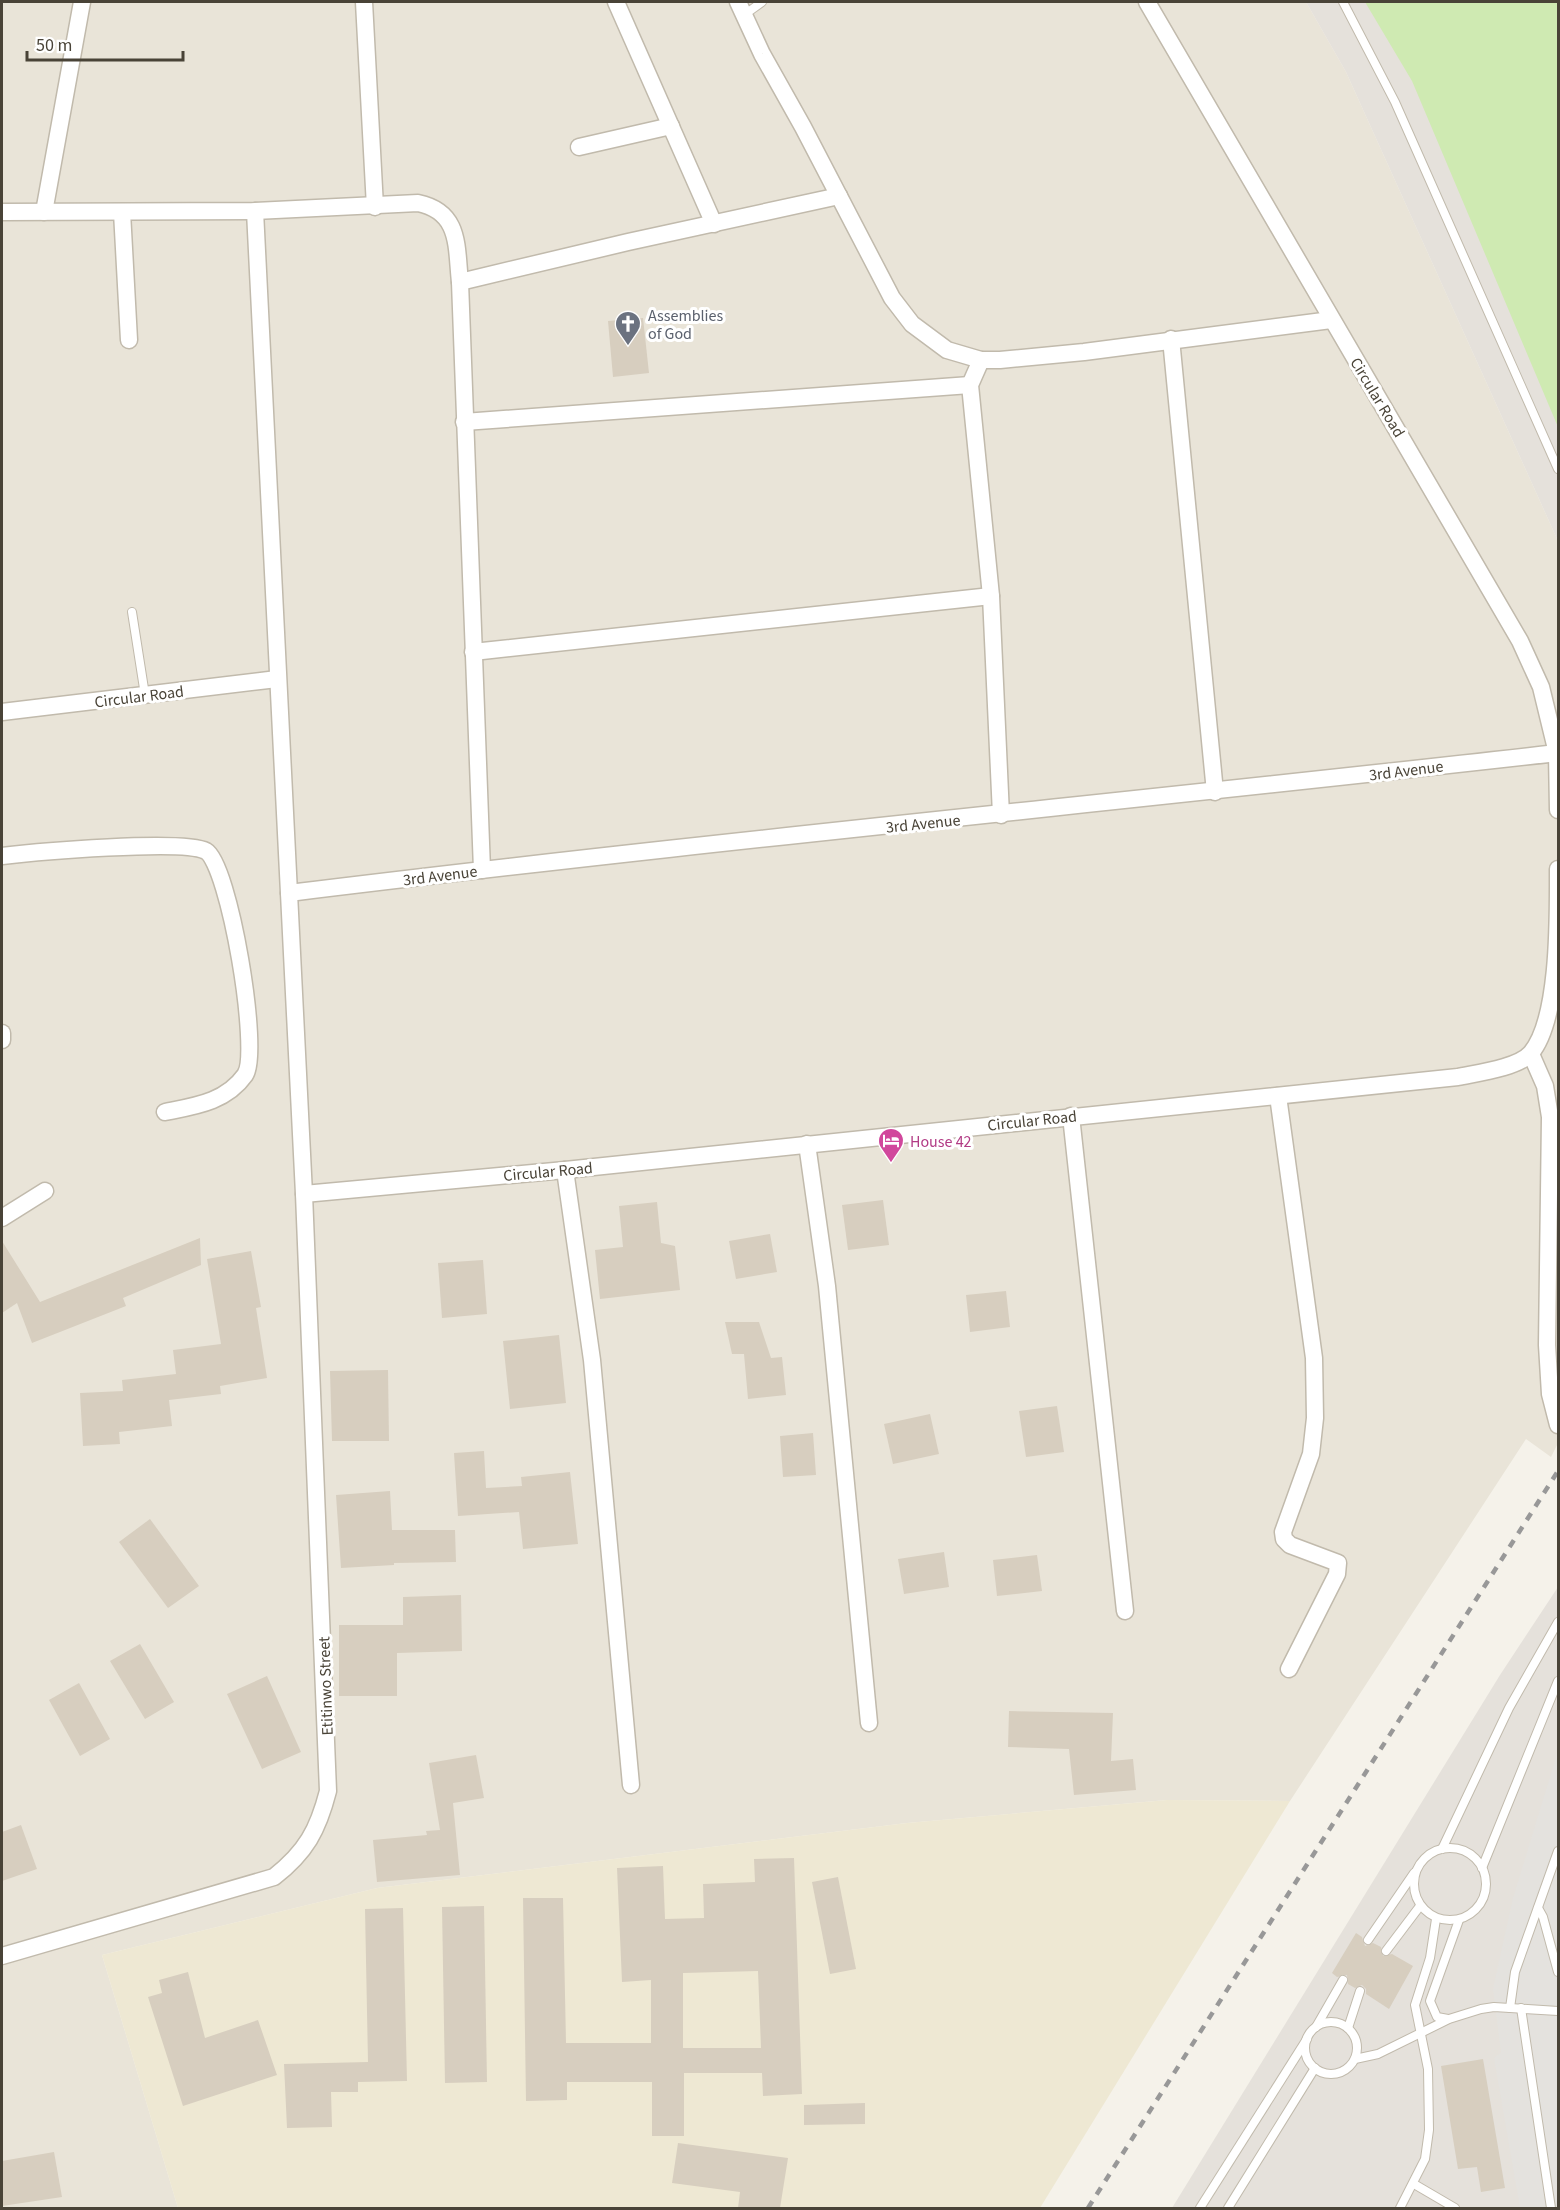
<svg xmlns="http://www.w3.org/2000/svg" width="1560" height="2210" viewBox="0 0 1560 2210" font-family="'Source Sans 3',sans-serif">
<style>
.residential{fill:#e9e4d8}
.industrial{fill:#e5e1db}
.education{fill:#eee8d3}
.green{fill:#cfeab2}
.parking{fill:#e4e2de}
.building{fill:#d7cebf;fill-rule:evenodd}
.lines{fill:none;stroke-linecap:round;stroke-linejoin:round}
.service-casing{stroke:#c1baac;stroke-width:10}
.minor-casing{stroke:#c1baac;stroke-width:19}
.service{stroke:#fff;stroke-width:8}
.minor{stroke:#fff;stroke-width:16}
.rail{stroke:#989898;stroke-width:4.5;stroke-dasharray:8 8;stroke-linecap:butt}
.labels{text-anchor:middle;stroke-width:6;stroke-linejoin:round;paint-order:stroke}
.worship-label{font-size:16px;fill:#5b616d;stroke:#fff;text-anchor:start}
.street-label{font-size:16px;fill:#494337;stroke:#fff}
.hotel-label{font-size:16px;fill:#b23c85;stroke:#fff;text-anchor:start}
</style>
<rect width="100%" height="100%" fill="#f5f2ea"/>
<polygon class="residential" points="2,2 1306,2 1346,72 1558,541 1558,1443 1551,1457 1526,1439 1290,1801 1167,1800 907,1823 377,1888 102,1955 178,2208 2,2208"/>
<g class="industrial">
<polygon points="1306,2 1558,2 1558,541 1346,72"/>
<polygon points="1558,1587 1558,2208 1172,2208 1500,1675"/>
</g>
<polygon class="education" points="1167,1800 1290,1801 1040,2208 178,2208 102,1955 377,1888 907,1823"/>
<polygon class="green" points="1365,2 1558,2 1558,427 1412,81"/>
<polygon class="parking" points="1558,1751 1558,2208 1520,2208 1494,2058 1501,2053 1493,1989 1513,1898"/>
<g class="building">
<polygon points="643,318 649,373 613,377 608,321"/>
<polygon points="883,1200 889,1245 848,1250 842,1205"/>
<polygon points="657,1202 661,1243 675,1246 680,1290 600,1299 595,1250 623,1247 619,1206"/>
<polygon points="770,1234 777,1272 736,1279 729,1241"/>
<polygon points="200,1238 201,1265 123,1298 126,1306 32,1343 17,1303 2,1313 2,1241 40,1302"/>
<polygon points="251,1251 261,1307 256,1308 267,1378 220,1386 221,1394 169,1400 172,1426 119,1432 120,1444 83,1446 80,1393 123,1391 122,1380 176,1374 173,1350 221,1344 207,1259"/>
<polygon points="483,1260 487,1314 442,1318 438,1263"/>
<polygon points="1006,1291 1010,1327 970,1332 966,1295"/>
<polygon points="725,1322 759,1322 771,1358 782,1357 786,1395 748,1399 744,1354 732,1354"/>
<polygon points="559,1335 566,1403 510,1409 503,1341"/>
<polygon points="388,1370 389,1441 332,1441 330,1371"/>
<polygon points="1057,1406 1064,1452 1026,1457 1019,1411"/>
<polygon points="930,1414 939,1454 893,1464 884,1424"/>
<polygon points="813,1433 816,1475 783,1477 780,1436"/>
<polygon points="484,1451 486,1488 522,1486 521,1477 570,1472 578,1544 523,1549 519,1512 458,1516 454,1453"/>
<polygon points="390,1491 392,1530 455,1530 456,1562 394,1563 394,1565 341,1568 336,1495"/>
<polygon points="150,1519 199,1586 168,1608 119,1542"/>
<polygon points="944,1552 949,1587 904,1594 898,1559"/>
<polygon points="1037,1555 1042,1591 997,1596 993,1560"/>
<polygon points="461,1595 462,1651 397,1653 397,1696 339,1696 339,1625 403,1625 403,1597"/>
<polygon points="140,1644 174,1702 145,1719 110,1661"/>
<polygon points="267,1676 301,1752 262,1769 227,1694"/>
<polygon points="79,1683 110,1739 80,1756 49,1700"/>
<polygon points="1009,1711 1113,1713 1111,1761 1133,1759 1136,1790 1074,1795 1069,1749 1008,1747"/>
<polygon points="476,1755 484,1798 453,1803 460,1875 377,1882 373,1840 427,1835 426,1831 440,1830 429,1763"/>
<polygon points="21,1825 37,1869 2,1881 2,1832"/>
<path d="M794 1858 802 2094 763 2096 762 2073H684V2136H652V2082H567V2100L526 2101 523 1898H563L566 2043H651V1980L622 1982 617 1868 663 1866 665 1919 704 1918 703 1884 755 1882 754 1859ZM758 1971 761 2048H683V1973Z"/>
<polygon points="838,1877 856,1969 830,1974 812,1882"/>
<polygon points="484,1906 487,2082 445,2083 442,1907"/>
<polygon points="403,1908 407,2081 358,2082 358,2092 331,2092 332,2127 287,2128 284,2064 368,2062 365,1909"/>
<polygon points="1356,1933 1362,1937 1365,1946 1373,1943 1381,1947 1383,1956 1392,1954 1413,1966 1389,2009 1366,1994 1366,1989 1362,1985 1355,1988 1348,1984 1347,1975 1337,1977 1332,1973"/>
<polygon points="188,1972 205,2038 258,2020 277,2075 183,2106 148,1997 162,1993 159,1980"/>
<polygon points="1483,2059 1505,2188 1481,2192 1477,2167 1458,2169 1441,2066"/>
<polygon points="865,2103 865,2124 804,2125 804,2105"/>
<polygon points="678,2143 788,2158 780,2208 738,2208 740,2192 672,2183"/>
<polygon points="54,2152 62,2197 2,2206 2,2161"/>
</g>
<g class="lines">
<defs>
<g id="service">
<polyline points="1343,2 1395,102 1558,469"/>
<polyline points="744,15 762,2"/>
<polyline points="132,612 145,695"/>
<circle cx="1450" cy="1884" r="36"/>
<polyline points="1442,1849 1509,1708 1558,1622"/>
<polyline points="1482,1868 1558,1681"/>
<polyline points="1538,1908 1543,1917 1558,1972"/>
<polyline points="1368,1940 1414,1873"/>
<polyline points="1386,1951 1420,1906"/>
<polyline points="1510,2008 1515,1972 1558,1851"/>
<polyline points="1521,2008 1551,2208"/>
<polyline points="1448,2019 1437,2017 1430,2001 1459,1920"/>
<circle cx="1331" cy="2048" r="26"/>
<polyline points="1316,2027 1343,1980"/>
<polyline points="1348,2028 1360,1991"/>
<polyline points="1355,2059 1378,2054 1449,2019 1481,2009 1494,2007 1558,2011"/>
<polyline points="1414,2184 1455,2208"/>
<polyline points="1200,2208 1307,2039"/>
<polyline points="1228,2208 1315,2068"/>
<polyline points="1400,2208 1425,2159 1429,2130 1428,2069 1415,2005 1430,1958 1436,1919"/>
</g>
<g id="minor">
<polyline points="364,2 375,207"/>
<polyline points="616,2 714,224"/>
<polyline points="738,2 762,54 803,127 892,298 912,324 947,350 981,360 1000,360 1084,352 1331,320"/>
<polyline points="1147,2 1520,641 1541,687 1557,753 1558,810"/>
<polyline points="579,147 671,126"/>
<path d="M2 212 255 211 418 203C461 212 456 247 460 282L482 870"/>
<polyline points="44,212 82,2"/>
<polyline points="122,212 129,340"/>
<polyline points="460,282 628,242 839,196"/>
<polyline points="1171,339 1215,792"/>
<polyline points="981,360 970,385 991,596 1001,815"/>
<polyline points="464,422 970,385"/>
<polyline points="473,652 991,596"/>
<polyline points="2,712 277,679"/>
<path d="M2 856C35 852 183 839 206 851 229 864 261 1052 245 1075 226 1102 195 1106 165 1112"/>
<path d="M289 893C711 841 1134 801 1557 753"/>
<polyline points="2,1033 2,1040"/>
<polyline points="1531,1054 1545,1086 1550,1117 1547,1345 1550,1394 1558,1425"/>
<polyline points="1278,1096 1314,1358 1315,1418 1311,1454 1283,1532 1284,1539 1290,1545 1338,1563 1337,1574 1289,1669"/>
<polyline points="1071,1116 1125,1611"/>
<polyline points="807,1144 827,1286 869,1723"/>
<polyline points="565,1170 592,1360 631,1785"/>
<path d="M304 1194 565 1170 1458 1077C1477 1073 1518 1068 1531 1053 1560 1018 1558 915 1558 869"/>
<polyline points="2,1218 45,1191"/>
<path d="M2 1956 274 1877C306 1852 318 1830 328 1791L304 1194 255 211"/>
</g>
</defs>
<use href="#service" class="service-casing"/>
<use href="#minor" class="minor-casing"/>
<use href="#service" class="service"/>
<use href="#minor" class="minor"/>
<polyline class="rail" points="1088,2208 1558,1471"/>
</g>
<defs>
<symbol id="church-pin" viewBox="-11 -11 22 30"><path d="M0 17L-7.5 6A9.5 9.5 0 1 1 7.5 6Z" fill="#6b7280" stroke="#fff"/><path d="M-1.2-6h2.4v3.5h3.3v2.4h-3.3V6h-2.4V-.1h-3.3v-2.4h3.3Z" fill="#fff"/></symbol>
<symbol id="hotel-pin" viewBox="-11 -11 22 30"><path d="M0 17L-7.5 6A9.5 9.5 0 1 1 7.5 6Z" fill="#d1479c" stroke="#fff"/><path d="M-6-4.5h1.5V1H6V5H4.5V3h-9V5H-6ZM-4 0a1.8 1.8 0 1 1 3.6 0ZM.5 0V-2.5h3Q6-2.5 6 0Z" fill="#fff"/></symbol>
</defs>
<g fill-rule="evenodd">
<use href="#church-pin" x="613" y="309" width="30" height="40"/>
<use href="#hotel-pin" x="876" y="1126" width="30" height="40"/>
</g>
<g class="labels">
<g class="worship-label">
<text x="648" y="321">Assemblies<tspan x="648" dy="18">of God</tspan></text>
</g>
<g class="street-label">
<text transform="translate(1378 397) rotate(59)" y="6">Circular Road</text>
<text transform="translate(139 696) rotate(-7)" y="6">Circular Road</text>
<text transform="translate(1406 770) rotate(-7)" y="6">3rd Avenue</text>
<text transform="translate(923 823) rotate(-6)" y="6">3rd Avenue</text>
<text transform="translate(440 875) rotate(-7)" y="6">3rd Avenue</text>
<text transform="translate(1032 1120) rotate(-6)" y="6">Circular Road</text>
<text transform="translate(548 1171) rotate(-5)" y="6">Circular Road</text>
<text transform="translate(325 1686) rotate(-92)" y="6">Etitinwo Street</text>
</g>
<g class="hotel-label">
<text x="910" y="1147">House 42</text>
</g>
</g>
<rect width="1560" height="2210" fill="none" stroke="#494337" stroke-width="6"/>
<path d="M27 51v9h156v-9" fill="none" stroke="#494337" stroke-width="3"/>
<text x="36" y="51" font-size="18" fill="#494337" stroke="#ffffff" stroke-width="4.5" paint-order="stroke">50 m</text>
</svg>
